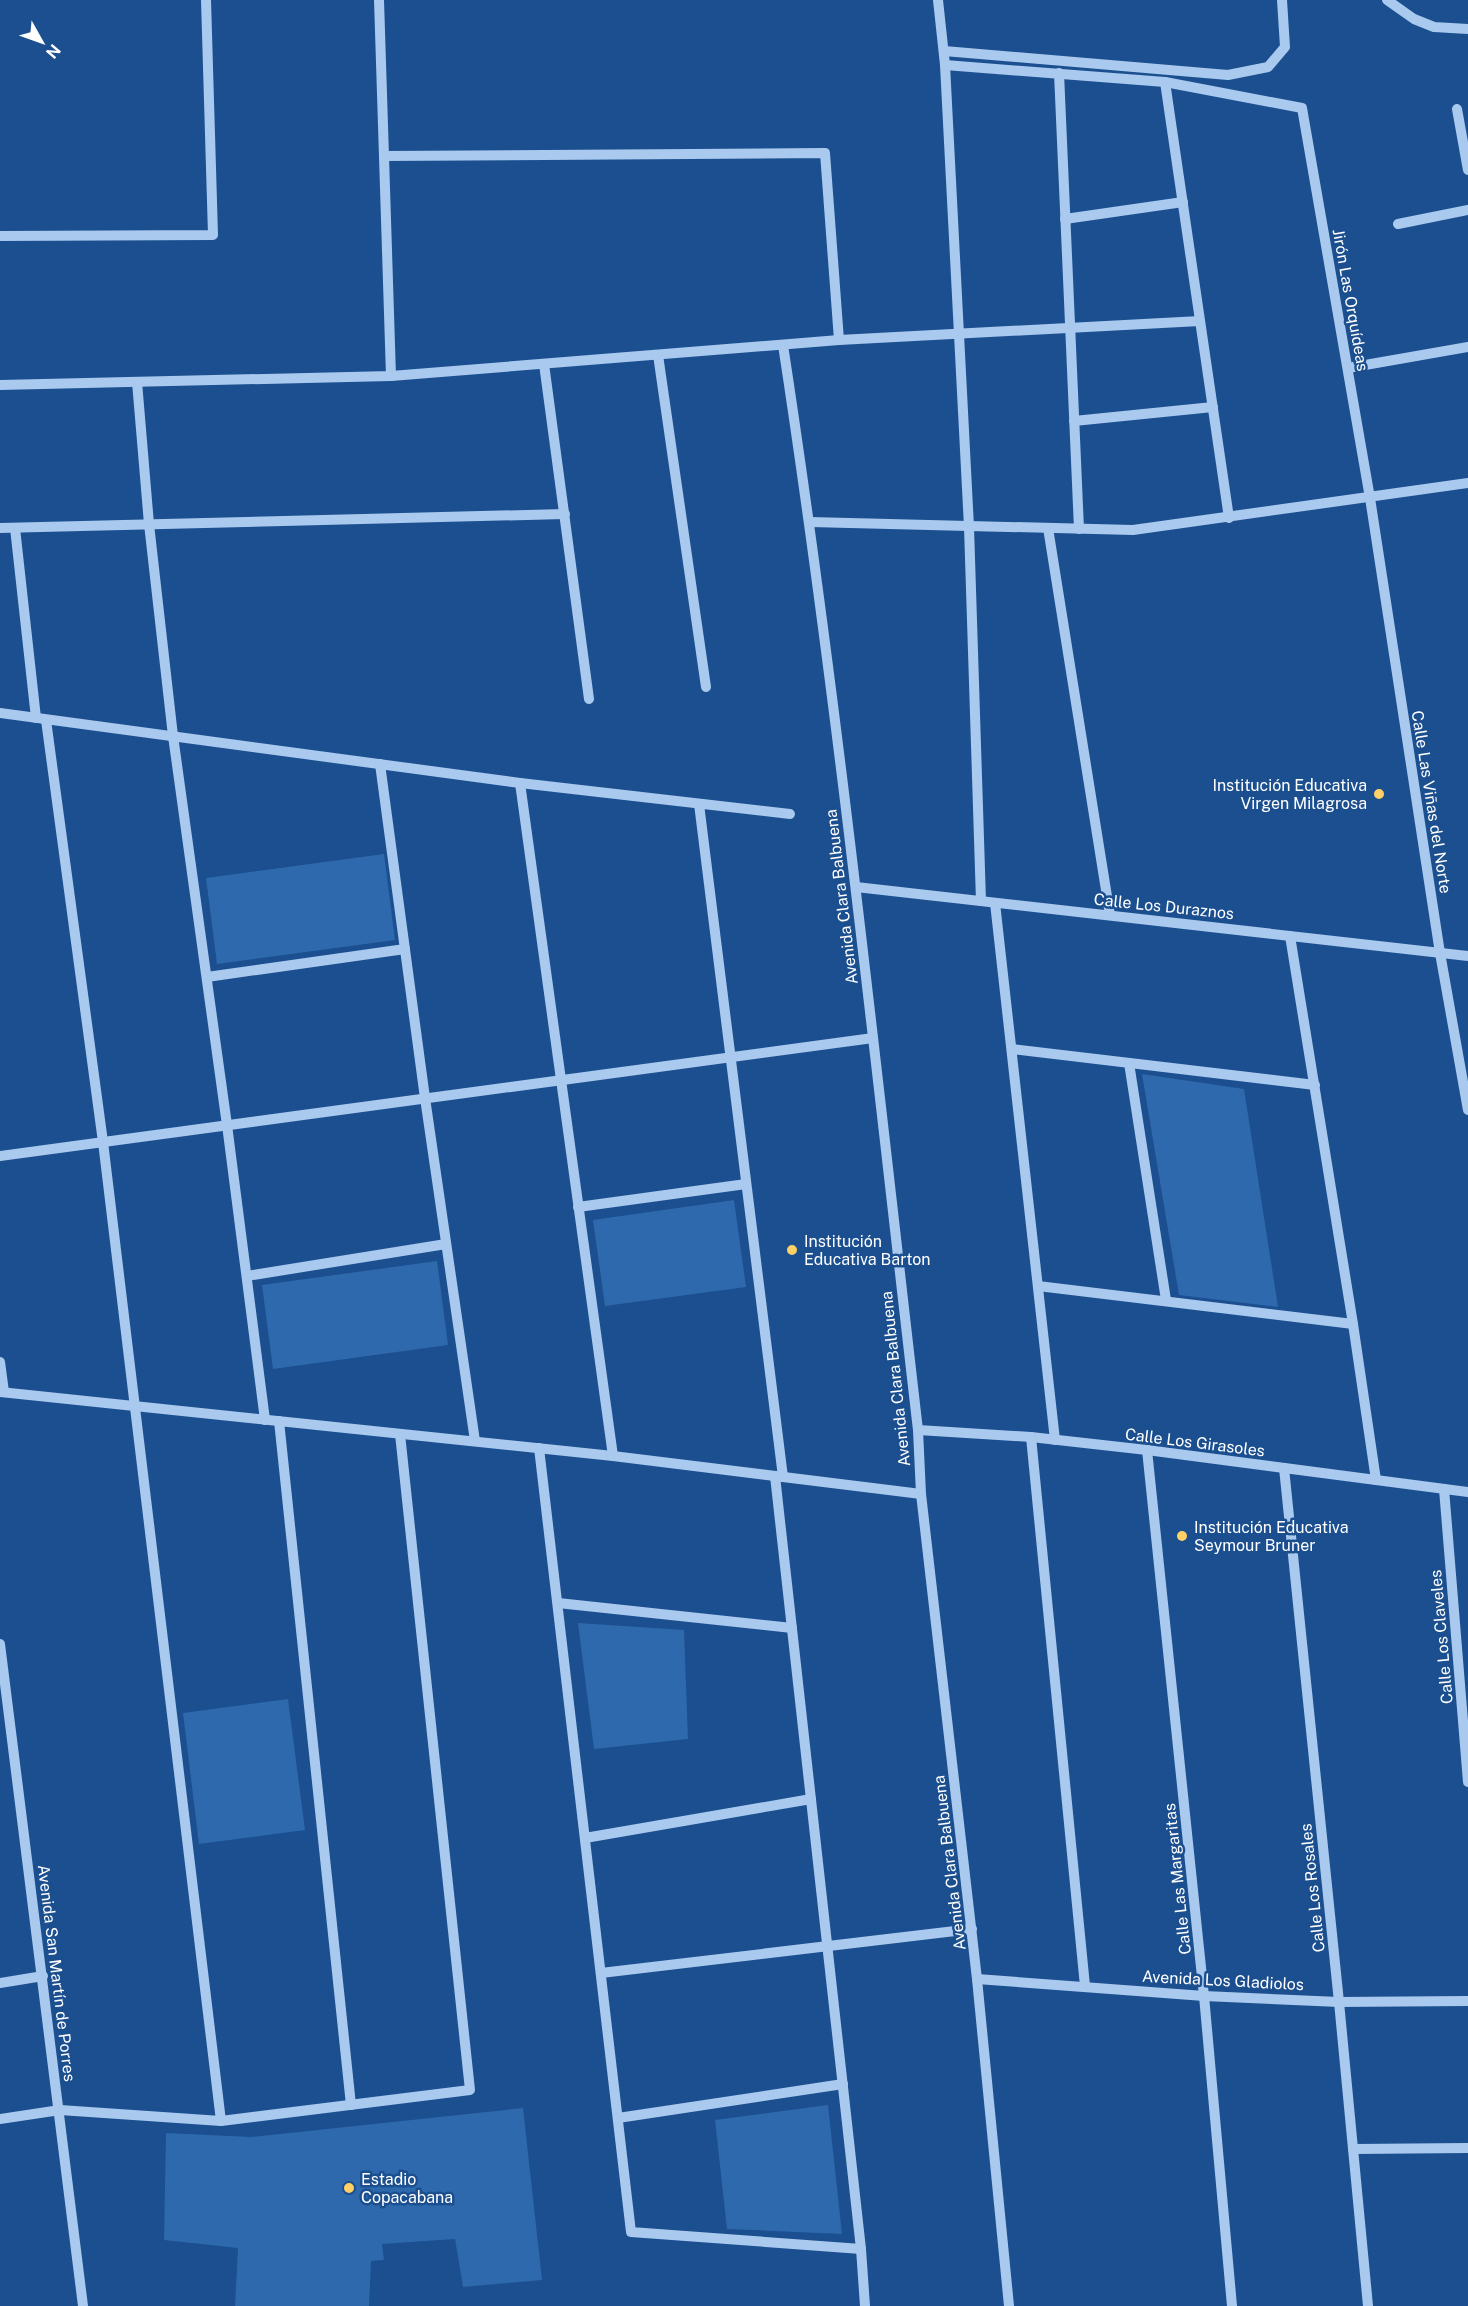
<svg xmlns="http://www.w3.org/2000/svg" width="1468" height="2306" viewBox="0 0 1468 2306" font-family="'Public Sans',sans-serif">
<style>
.green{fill:#2e69ad}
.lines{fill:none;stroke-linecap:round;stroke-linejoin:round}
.minor{stroke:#a9c9ee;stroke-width:10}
.poi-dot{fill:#ffd166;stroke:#1b4f8f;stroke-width:2}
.labels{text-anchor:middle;stroke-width:5;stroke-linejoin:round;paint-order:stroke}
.street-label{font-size:16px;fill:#fff;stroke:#1b4f8f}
.poi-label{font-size:16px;fill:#fff;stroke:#1b4f8f;text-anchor:start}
</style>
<rect width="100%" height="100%" fill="#1b4f8f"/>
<g class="green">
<polygon points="384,854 395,940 217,964 206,878"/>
<polygon points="1142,1074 1244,1089 1278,1307 1179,1295"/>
<polygon points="734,1200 746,1287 605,1306 593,1220"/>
<polygon points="437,1261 448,1345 273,1369 262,1285"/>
<polygon points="578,1623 684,1630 688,1739 594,1749"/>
<polygon points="288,1699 305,1830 199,1844 183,1713"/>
<polygon points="828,2105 842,2234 727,2229 715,2120"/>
<polygon points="523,2108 542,2280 463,2287 455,2239 382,2244 384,2260 371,2261 369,2306 235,2306 238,2248 164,2240 166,2133 251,2137"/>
</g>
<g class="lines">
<g class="minor">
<polyline points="379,0 391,376"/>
<polyline points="938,0 945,65 969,527 981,901"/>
<polyline points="1387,0 1414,19 1434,27 1468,29"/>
<polyline points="944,51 1228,75 1268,67 1285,47 1282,0"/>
<polyline points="945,65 1165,82 1302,108 1370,498 1440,953 1468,1110"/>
<polyline points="1059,73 1079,529"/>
<polyline points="1165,82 1229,518"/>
<polyline points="1457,109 1468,170"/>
<polyline points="384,156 825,153 839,340"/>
<polyline points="1065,219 1183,202"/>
<polyline points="1398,224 1468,210"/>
<polyline points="0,236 213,235 206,0"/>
<path d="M783 345C838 705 876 1068 918 1430L921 1494 977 1979 1009 2306"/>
<polyline points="658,355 706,687"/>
<polyline points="544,364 589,699"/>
<polyline points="1348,368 1468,347"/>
<polyline points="137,382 149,524 173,736 227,1125 265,1420"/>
<polyline points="0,385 391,376 839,340 1200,321"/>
<polyline points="1074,421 1213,407"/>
<polyline points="810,522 1133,530 1468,483"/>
<polyline points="0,528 565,514"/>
<polyline points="15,528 36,718"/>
<polyline points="1048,528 1110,915"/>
<polyline points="0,713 520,783 790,814"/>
<polyline points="46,720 103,1142 221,2121"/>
<polyline points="380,764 425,1098 475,1441"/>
<polyline points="520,783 613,1456"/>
<polyline points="699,804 783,1477"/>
<polyline points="856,887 1468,956"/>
<polyline points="995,903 1055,1440"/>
<polyline points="1290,936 1353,1324 1376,1480"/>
<polyline points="207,977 405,949"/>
<polyline points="1012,1049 1315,1085"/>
<polyline points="1129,1063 1166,1300"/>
<polyline points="0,1156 873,1038"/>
<polyline points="578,1207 746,1184"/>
<polyline points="247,1276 446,1244"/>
<polyline points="1038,1286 1353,1324"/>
<polyline points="0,1362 4,1392"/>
<polyline points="0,1392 613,1456 921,1494"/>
<polyline points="279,1421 351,2105"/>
<polyline points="918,1430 1031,1437 1147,1450 1468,1492"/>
<polyline points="1031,1437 1085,1986"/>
<polyline points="539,1448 631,2232 861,2249"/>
<polyline points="1147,1450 1204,1996 1232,2306"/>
<polyline points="1284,1468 1339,2002 1368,2306"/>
<polyline points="775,1476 861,2249 865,2306"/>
<polyline points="1444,1489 1468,1782"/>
<polyline points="558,1603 792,1628"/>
<polyline points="0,1644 83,2306"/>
<polyline points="585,1838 811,1799"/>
<polyline points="601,1973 972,1929"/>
<polyline points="977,1979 1204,1996 1339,2002 1468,2001"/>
<polyline points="0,1983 43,1976"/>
<polyline points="618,2118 843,2084"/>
<polyline points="0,2119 60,2110 221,2121 470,2090 400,1434"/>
<polyline points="1353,2149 1468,2148"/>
</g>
</g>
<g class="poi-dot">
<circle cx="1379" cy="794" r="6"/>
<circle cx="792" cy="1250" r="6"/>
<circle cx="1182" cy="1536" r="6"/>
<circle cx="349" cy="2188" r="6"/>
</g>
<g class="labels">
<g class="street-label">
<text transform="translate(1351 300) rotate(80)" y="6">Jirón Las Orquídeas</text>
<text transform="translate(1432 802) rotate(81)" y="6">Calle Las Viñas del Norte</text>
<text transform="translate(841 897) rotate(-97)" y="6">Avenida Clara Balbuena</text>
<text transform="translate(1164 906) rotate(6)" y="6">Calle Los Duraznos</text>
<text transform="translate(895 1379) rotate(-96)" y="6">Avenida Clara Balbuena</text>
<text transform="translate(1195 1442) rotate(7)" y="6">Calle Los Girasoles</text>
<text transform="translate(1441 1637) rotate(-95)" y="6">Calle Los Claveles</text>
<text transform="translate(949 1863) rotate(-97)" y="6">Avenida Clara Balbuena</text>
<text transform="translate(1177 1879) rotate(-96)" y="6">Calle Las Margaritas</text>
<text transform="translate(1312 1888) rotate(-96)" y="6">Calle Los Rosales</text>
<text transform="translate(57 1973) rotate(83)" y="6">Avenida San Martín de Porres</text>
<text transform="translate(1223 1980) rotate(3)" y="6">Avenida Los Gladiolos</text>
</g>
<g class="poi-label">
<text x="1367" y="791" text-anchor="end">Institución Educativa<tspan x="1367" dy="18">Virgen Milagrosa</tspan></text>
<text x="804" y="1247">Institución<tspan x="804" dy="18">Educativa Barton</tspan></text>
<text x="1194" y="1533">Institución Educativa<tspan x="1194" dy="18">Seymour Bruner</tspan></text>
<text x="361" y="2185">Estadio<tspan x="361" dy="18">Copacabana</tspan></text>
</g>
</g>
<g transform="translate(42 42) rotate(130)" stroke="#1b4f8f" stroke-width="4.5" paint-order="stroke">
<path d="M0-4.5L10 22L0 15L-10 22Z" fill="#ffffff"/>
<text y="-9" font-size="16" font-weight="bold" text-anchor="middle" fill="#ffffff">N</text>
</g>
</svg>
